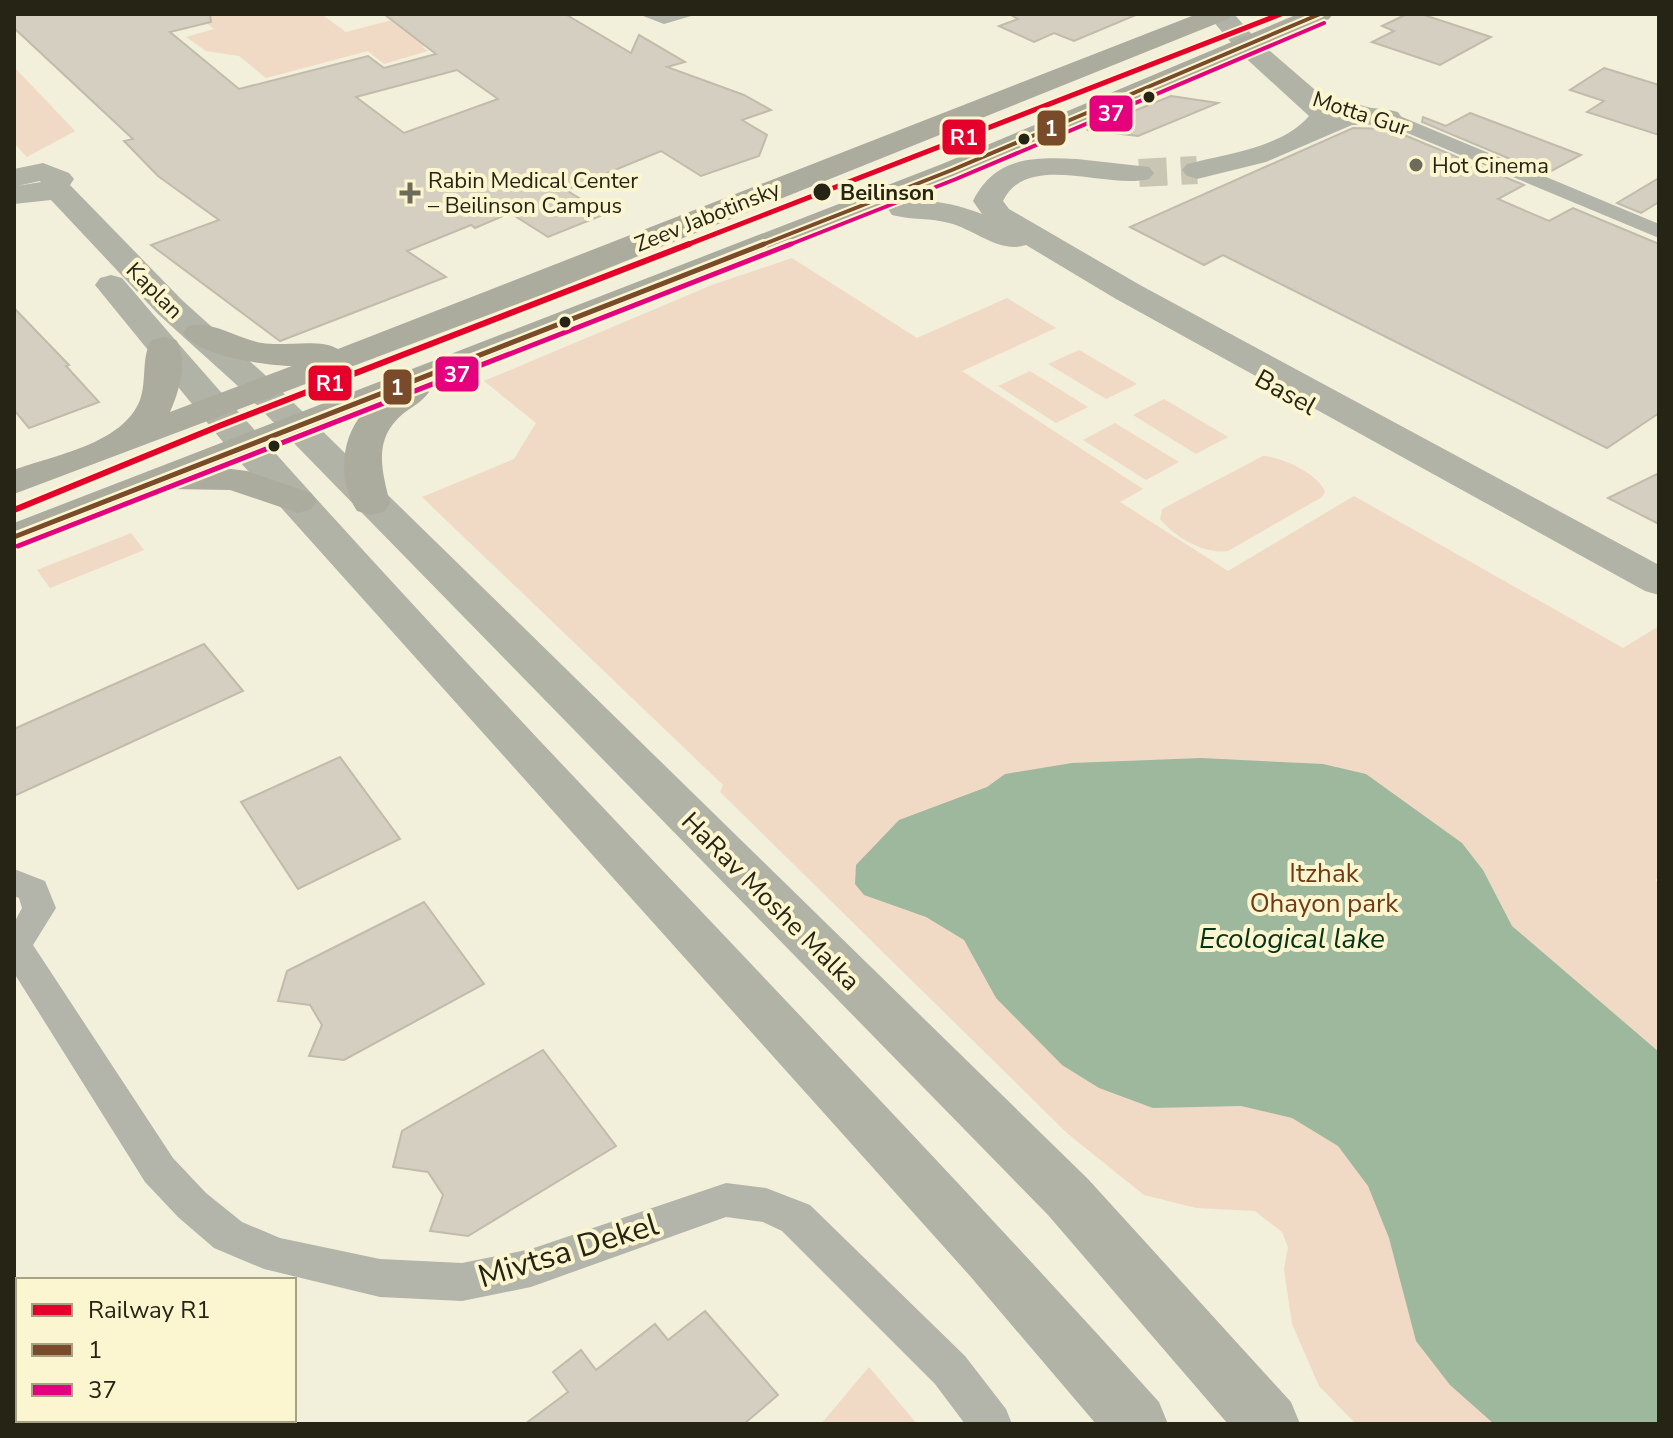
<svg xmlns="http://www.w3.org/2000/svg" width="1673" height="1438" viewBox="0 0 1673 1438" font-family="'Nunito Sans',sans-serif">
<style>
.green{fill:#f0dac5}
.water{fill:#9eb89d}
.building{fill:#d4cfc0;stroke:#c1bbac;stroke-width:2;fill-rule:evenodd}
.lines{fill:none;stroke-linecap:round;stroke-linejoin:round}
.secondary-tunnel{stroke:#c9c6b3;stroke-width:28;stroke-dasharray:28 14;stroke-linecap:butt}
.street{fill:#b3b4aa;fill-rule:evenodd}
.secondary{fill:#b2b3a7;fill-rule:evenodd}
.primary{fill:#abac9e;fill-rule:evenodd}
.bus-1-far1-casing{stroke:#fcf6d0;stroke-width:8}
.bus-1-casing{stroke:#fcf6d0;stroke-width:10}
.bus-2-far1-casing{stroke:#fcf6d0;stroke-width:8}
.bus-2-casing{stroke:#fcf6d0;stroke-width:10}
.bus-1-far1{stroke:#7a4b2a;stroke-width:4}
.bus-1{stroke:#7a4b2a;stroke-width:5}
.bus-2-far1{stroke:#e5007d;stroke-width:4}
.bus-2{stroke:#e5007d;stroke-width:5}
.rail-1-far1-casing{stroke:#fcf6d0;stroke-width:9}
.rail-1-casing{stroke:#fcf6d0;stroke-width:11}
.rail-1-far1{stroke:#e4002b;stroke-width:5}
.rail-1{stroke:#e4002b;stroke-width:6}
.bus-dot{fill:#262415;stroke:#fcf6d0;stroke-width:3}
.poi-dot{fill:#6d6b5a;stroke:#fcf6d0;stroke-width:3}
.labels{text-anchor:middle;stroke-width:8;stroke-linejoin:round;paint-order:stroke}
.far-street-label{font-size:22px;fill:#262415;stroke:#fcf6d0}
.far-poi-label{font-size:22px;fill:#262415;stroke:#fcf6d0;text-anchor:start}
.far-stop-label{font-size:22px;font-weight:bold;fill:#262415;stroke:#fcf6d0;text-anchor:start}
.street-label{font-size:26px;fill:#262415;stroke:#fcf6d0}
.park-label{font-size:26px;fill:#703917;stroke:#fcf6d0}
.water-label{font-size:28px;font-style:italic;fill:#043417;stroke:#fcf6d0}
.near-street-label{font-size:32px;fill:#262415;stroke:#fcf6d0}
.line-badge{stroke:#fcf6d0;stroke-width:3}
.badge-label{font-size:22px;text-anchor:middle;font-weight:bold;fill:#fff}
</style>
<rect width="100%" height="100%" fill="#f2efda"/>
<g class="green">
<polygon points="195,14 321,14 346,32 415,14 432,45 422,47 428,51 384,64 368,51 266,78 239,56 206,51 186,37 214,29"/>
<polygon points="14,67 75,131 27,157 14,143"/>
<polygon points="792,258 917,338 1007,298 1056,328 962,371 1143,489 1120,502 1228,571 1354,496 1623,648 1659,626 1659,877 1655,880 1659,883 1659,1424 1356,1424 1319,1386 1292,1324 1284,1269 1288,1247 1282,1232 1255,1211 1196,1208 1144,1195 1068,1134 720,792 723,785 422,497 514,459 536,423 484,381 712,285"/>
<polygon points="1079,350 1137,384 1106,399 1048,364"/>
<polygon points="1030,371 1088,407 1056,423 998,386"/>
<polygon points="1164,399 1228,437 1196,454 1133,415"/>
<polygon points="1115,423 1179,462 1146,480 1083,440"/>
<path d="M1263 456C1282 457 1319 474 1325 492L1322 497 1228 551C1206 555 1174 537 1160 519L1162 509Z"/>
<polygon points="131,533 144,550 50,588 37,570"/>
<polygon points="869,1367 917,1424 821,1424"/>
</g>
<polygon class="water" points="1201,758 1323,764 1366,774 1462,843 1483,870 1512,926 1659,1052 1659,1424 1494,1424 1450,1385 1416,1341 1389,1238 1368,1186 1338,1146 1292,1118 1241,1106 1153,1108 1099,1088 1062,1065 996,998 964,940 926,917 864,895 855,884 856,865 899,820 987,787 1005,774 1072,763"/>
<g class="building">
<path d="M14 14H210L211 22 170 32 239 89 368 56 384 68 436 54 384 14H565L631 53 639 35 685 62 667 67 744 95 771 110 742 120 767 135 759 156 701 176 661 151 566 190 605 214 548 237 510 213 475 228 471 225 407 251 446 277 280 341 151 245 219 220 158 176 124 141 133 139 14 28ZM457 70 498 99 404 133 356 97Z"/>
<polygon points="1009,14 1138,14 1074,41 1054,33 1034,42 999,26 1018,19"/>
<polygon points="1407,14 1421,14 1491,37 1440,65 1372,42 1394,31 1382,26"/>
<polygon points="1604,68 1659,85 1659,135 1587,112 1604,101 1570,90"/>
<polygon points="1171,96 1218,103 1138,136 1087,130"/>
<polygon points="1470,113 1581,155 1546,174 1422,122 1423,117 1446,126"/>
<polygon points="1353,128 1390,129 1524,185 1498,199 1549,221 1573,208 1659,244 1659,413 1607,448 1223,255 1204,265 1130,227"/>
<polygon points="1659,178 1659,202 1641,213 1617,203"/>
<polygon points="14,308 69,365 66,366 99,402 29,428 14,410"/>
<polygon points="1659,473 1659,524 1608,498"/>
<polygon points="204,644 243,691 14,796 14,729"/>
<polygon points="340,757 400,839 298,889 241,802"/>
<polygon points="424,902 484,984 344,1060 309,1056 322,1025 310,1005 278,1001 287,971"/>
<polygon points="543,1050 616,1146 468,1236 430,1231 443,1195 428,1172 393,1167 402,1131"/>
<polygon points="705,1311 778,1395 744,1424 525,1424 568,1392 553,1372 581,1350 596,1370 655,1324 668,1340"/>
</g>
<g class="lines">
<polyline class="secondary-tunnel" points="1139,173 1197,170"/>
<g class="street">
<polygon points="638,14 698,14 664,24"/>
<polygon points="1309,92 1395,114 1659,224 1659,238 1381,122 1302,102 1302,94"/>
<polygon points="14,869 45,881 56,908 33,945 173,1158 206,1193 242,1222 280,1238 380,1259 462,1263 531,1249 726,1183 766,1188 810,1205 965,1356 1006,1409 1012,1424 965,1424 935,1384 782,1231 763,1222 726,1217 531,1287 462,1301 380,1297 264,1269 214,1248 178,1217 145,1182 14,973 14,923 22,908 19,898 14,896"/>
</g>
<g class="secondary">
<path d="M1207 14H1234L1256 39 1328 101 1335 113C1354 106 1379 107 1398 112L1402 118 1398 124 1352 125 1266 162 1197 179 1187 176 1182 170 1187 164C1225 154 1282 148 1309 116L1238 51Z"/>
<path d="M1077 159 1149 167 1154 173 1149 179C1108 190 1027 151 1003 201L1009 209 1140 285 1659 565V595L1645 591 1116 299 1026 245C1000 254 974 229 949 223 931 218 911 220 892 215L888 209 892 203C920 196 956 204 982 214L973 201C995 157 1032 157 1077 159Z"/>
<path d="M43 163 69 173 74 179 70 185 182 300 263 373 1088 1179 1291 1402 1300 1424H1228L1048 1215 239 387 158 314 51 200 14 204V169ZM41 182 17 186 40 181Z"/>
<path d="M111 275 122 278C453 666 818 1023 1159 1402L1168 1424H1096L970 1276 232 453 95 285 100 278Z"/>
</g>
<g class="primary">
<path d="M1197 14H1232L1228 19 544 294 14 494V470C54 455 123 444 140 400 147 381 141 355 152 340L164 337 176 340C189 359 179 392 170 412L292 366C264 365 200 357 183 333L188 326C213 320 237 339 262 343 285 347 319 338 338 349Z"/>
<path d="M1298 14H1333L1329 19 962 176 426 388 429 392C422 402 413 406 404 413 373 438 381 468 390 503L385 511 371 515 357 511C338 482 340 439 363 413L224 468 247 471 311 493 317 501 311 509 298 513 230 490 171 489 14 549V523L942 164Z"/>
</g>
<defs>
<polyline id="bus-1-far1" points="759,246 952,170 1320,14"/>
<polyline id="bus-1" points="14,537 764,244"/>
<polyline id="bus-2-far1" points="786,246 956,179 1324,23"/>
<polyline id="bus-2" points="18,546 791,244"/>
</defs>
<use href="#bus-1-far1" class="bus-1-far1-casing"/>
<use href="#bus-1" class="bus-1-casing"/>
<use href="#bus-2-far1" class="bus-2-far1-casing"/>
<use href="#bus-2" class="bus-2-casing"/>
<use href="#bus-1-far1" class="bus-1-far1"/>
<use href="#bus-1" class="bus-1"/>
<use href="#bus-2-far1" class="bus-2-far1"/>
<use href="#bus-2" class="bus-2"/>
<defs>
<polyline id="rail-1-far1" points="684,246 1281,14"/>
<polyline id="rail-1" points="14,510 219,426 689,244"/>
</defs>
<use href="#rail-1-far1" class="rail-1-far1-casing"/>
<use href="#rail-1" class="rail-1-casing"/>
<use href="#rail-1-far1" class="rail-1-far1"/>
<use href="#rail-1" class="rail-1"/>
</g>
<g class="bus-dot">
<circle cx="1149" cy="97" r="7"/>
<circle cx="1024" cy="139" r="7"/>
<circle cx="822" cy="192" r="10"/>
<circle cx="565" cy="322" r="7"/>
<circle cx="274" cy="446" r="7"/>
</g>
<g class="poi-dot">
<circle cx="1416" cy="165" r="8"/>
<path d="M406 181h8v8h8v8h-8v8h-8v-8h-8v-8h8z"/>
</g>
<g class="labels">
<g class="far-street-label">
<text transform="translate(1361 113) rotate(18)" y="8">Motta Gur</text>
<text transform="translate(707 216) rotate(-22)" y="8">Zeev Jabotinsky</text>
<text transform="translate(155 290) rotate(45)" y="8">Kaplan</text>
</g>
<g class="far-poi-label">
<text x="1432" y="173">Hot Cinema</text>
<text x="428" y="188">Rabin Medical Center<tspan x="428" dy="25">– Beilinson Campus</tspan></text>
</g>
<g class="far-stop-label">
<text x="840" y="200">Beilinson</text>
</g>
<g class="street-label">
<text transform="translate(1286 392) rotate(29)" y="9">Basel</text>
<text transform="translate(771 901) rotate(45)" y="9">HaRav Moshe Malka</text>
</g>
<g class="park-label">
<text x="1324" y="882">Itzhak<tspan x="1324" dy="30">Ohayon park</tspan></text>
</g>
<g class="water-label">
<text x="1292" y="948">Ecological lake</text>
</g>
<g class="near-street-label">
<text transform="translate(568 1250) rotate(-17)" y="11">Mivtsa Dekel</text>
</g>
</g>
<g class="line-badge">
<rect x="1088" y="94" width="46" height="39" rx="8" fill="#e5007d"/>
<rect x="1036" y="109" width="31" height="38" rx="8" fill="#7a4b2a"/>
<rect x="941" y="118" width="46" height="38" rx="8" fill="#e4002b"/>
<rect x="434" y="355" width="46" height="38" rx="8" fill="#e5007d"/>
<rect x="307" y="364" width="46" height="38" rx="8" fill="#e4002b"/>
<rect x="382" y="368" width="31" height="38" rx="8" fill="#7a4b2a"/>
</g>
<g class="badge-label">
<text x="1111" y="121">37</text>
<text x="1051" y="136">1</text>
<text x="964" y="145">R1</text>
<text x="457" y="382">37</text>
<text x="330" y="391">R1</text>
<text x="397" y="395">1</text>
</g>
<rect width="1673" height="1438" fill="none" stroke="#262415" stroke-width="32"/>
<rect x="16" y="1278" width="280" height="144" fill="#fcf6d0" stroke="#a6a285" stroke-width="2"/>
<rect x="32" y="1304" width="40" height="12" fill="#e4002b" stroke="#a6a285" stroke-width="2"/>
<text x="88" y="1318" font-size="24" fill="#262415">Railway R1</text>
<rect x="32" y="1344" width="40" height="12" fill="#7a4b2a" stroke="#a6a285" stroke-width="2"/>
<text x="88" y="1358" font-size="24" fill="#262415">1</text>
<rect x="32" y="1384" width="40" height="12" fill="#e5007d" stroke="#a6a285" stroke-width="2"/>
<text x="88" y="1398" font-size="24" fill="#262415">37</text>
</svg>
